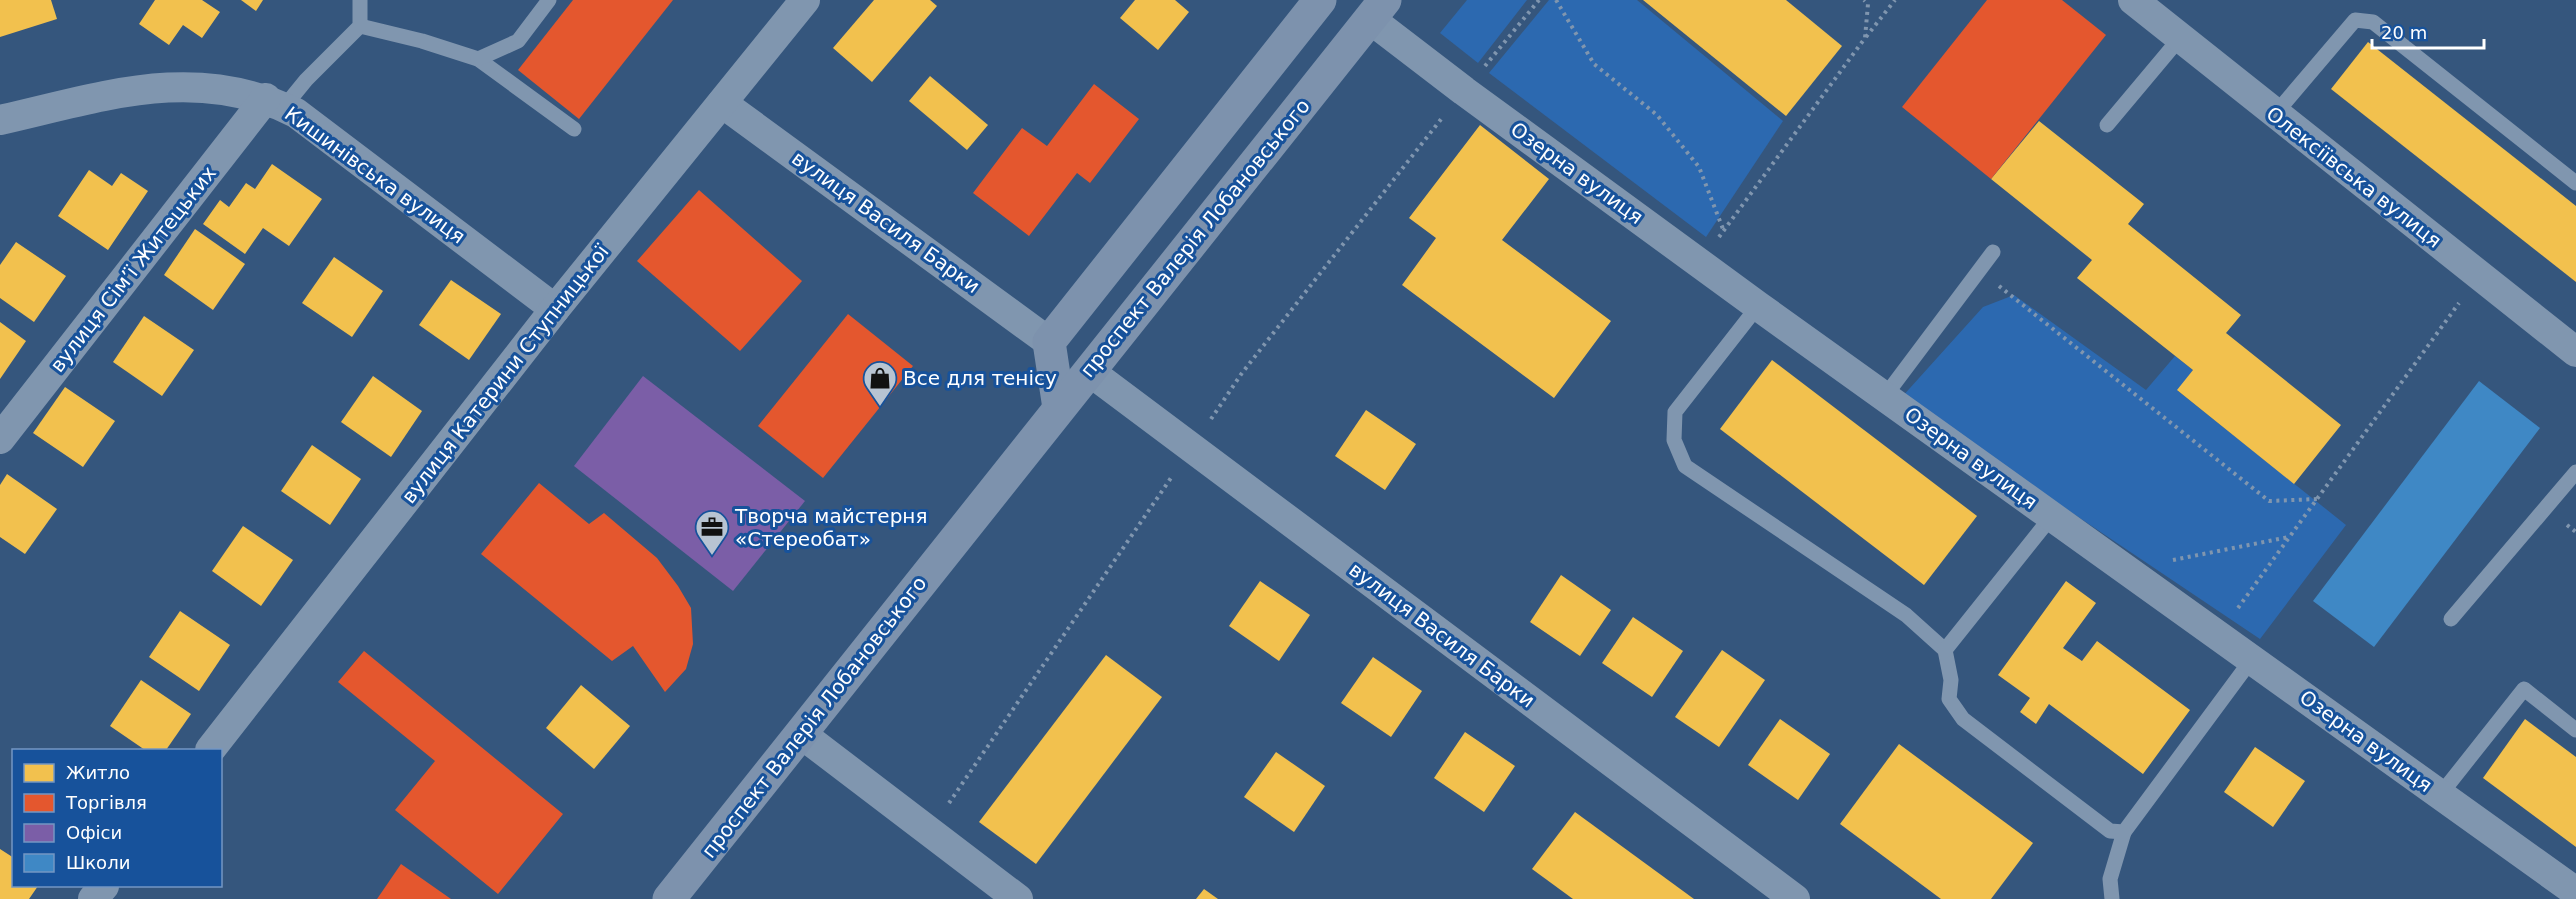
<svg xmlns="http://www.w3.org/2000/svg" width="2576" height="899" viewBox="0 0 2576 899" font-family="'DejaVu Sans',sans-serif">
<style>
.green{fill:#2c69b0}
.homes{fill:#f2c14e}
.shops{fill:#e4572e}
.offices{fill:#7b5ea7}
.schools{fill:#3f88c5}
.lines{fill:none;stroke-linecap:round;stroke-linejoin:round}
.path{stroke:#8096af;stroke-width:4;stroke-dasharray:3 4.5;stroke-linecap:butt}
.lane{stroke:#8096af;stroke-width:15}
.street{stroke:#8096af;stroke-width:30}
.primary{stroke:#7d92ad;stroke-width:33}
.labels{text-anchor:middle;stroke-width:6;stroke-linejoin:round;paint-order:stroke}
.street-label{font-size:20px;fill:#fff;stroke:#17529b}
.poi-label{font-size:20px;fill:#fff;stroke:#17529b;text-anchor:start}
</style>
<rect width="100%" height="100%" fill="#35567d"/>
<g class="green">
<polygon points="1467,0 1527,0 1478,63 1440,33"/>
<polygon points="1549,0 1637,0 1783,121 1706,237 1489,73"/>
<polygon points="2014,295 2146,390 2175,356 2193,370 2178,391 2346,525 2260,639 1901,398 1983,307"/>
</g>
<g class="homes">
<polygon points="0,0 51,0 57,19 0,37"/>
<polygon points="155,0 202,0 220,12 202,38 183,25 169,45 139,24"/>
<polygon points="241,0 263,0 256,11"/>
<polygon points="874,0 930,0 937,6 872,82 833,48"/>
<polygon points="1135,0 1175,0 1189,12 1158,50 1120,18"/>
<polygon points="1643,0 1786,0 1842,46 1786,116"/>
<polygon points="2368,42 2576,206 2576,282 2331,89"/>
<polygon points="930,76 988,125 967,150 909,101"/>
<polygon points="2039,121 2144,204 2128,224 2241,315 2226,333 2341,425 2294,484 2177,390 2193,370 2077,278 2092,260 1991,179"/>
<polygon points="1480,125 1549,179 1502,240 1611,321 1554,398 1402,285 1436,238 1409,218"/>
<polygon points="272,164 322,199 289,246 263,228 245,254 203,224 220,200 229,207 246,183 255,189"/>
<polygon points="89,170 112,186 121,173 148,191 108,250 58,216"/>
<polygon points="195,229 245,264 213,310 164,275"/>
<polygon points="16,242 66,276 34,322 0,298 0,265"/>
<polygon points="334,257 383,291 352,337 302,303"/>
<polygon points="451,280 501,314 469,360 419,325"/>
<polygon points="144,316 194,350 162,396 113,362"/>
<polygon points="0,322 26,341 0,379"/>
<polygon points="1772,360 1977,516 1924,585 1720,429"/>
<polygon points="373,376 422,411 391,457 341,422"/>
<polygon points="65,387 115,421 83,467 33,433"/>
<polygon points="1366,410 1416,444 1385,490 1335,456"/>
<polygon points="312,445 361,479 330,525 281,491"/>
<polygon points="7,474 57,509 25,554 0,537 0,485"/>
<polygon points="243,526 293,560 261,606 212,571"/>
<polygon points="1561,575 1611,610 1580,656 1530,622"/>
<polygon points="1260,581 1310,615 1279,661 1229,626"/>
<polygon points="2066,581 2096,603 2063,648 2082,661 2097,641 2190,710 2143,774 2049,704 2036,724 2020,712 2030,698 1998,675"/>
<polygon points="180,611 230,645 199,691 149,657"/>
<polygon points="1633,617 1683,651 1652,697 1602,663"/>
<polygon points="1722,650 1765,680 1719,747 1675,717"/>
<polygon points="1106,655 1162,697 1036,864 979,822"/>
<polygon points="1373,657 1422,691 1391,737 1341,703"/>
<polygon points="141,680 191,714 166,750 145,750 110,726"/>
<polygon points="581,685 630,726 594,769 546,728"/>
<polygon points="1780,719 1830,754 1798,800 1748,765"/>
<polygon points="2525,719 2576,757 2576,847 2483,778"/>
<polygon points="1465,732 1515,766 1484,812 1434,778"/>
<polygon points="1899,744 2033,843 1991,899 1941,899 1840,824"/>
<polygon points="2255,747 2305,781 2273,827 2224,792"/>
<polygon points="1276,752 1325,786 1294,832 1244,797"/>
<polygon points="1575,812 1694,899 1573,899 1532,869"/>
<polygon points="0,849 14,858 14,886 38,886 29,899 0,899"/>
<polygon points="1204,889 1218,899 1196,899"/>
</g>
<g class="shops">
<polygon points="573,0 673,0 579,119 518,70"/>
<polygon points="1987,0 2062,0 2106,35 1991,179 1902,107"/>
<polygon points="1094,84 1139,119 1090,183 1077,173 1029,236 973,193 1022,128 1047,146"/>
<polygon points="699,190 802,281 740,351 637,261"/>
<polygon points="848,314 913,366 823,478 758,426"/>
<polygon points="539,483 589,524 604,513 657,558 678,586 691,608 693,644 686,669 665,692 633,646 612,661 481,554"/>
<polygon points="364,651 563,814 498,894 395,810 435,761 338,682"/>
<polygon points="401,864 451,899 377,899"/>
</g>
<polygon class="offices" points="643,376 805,501 733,591 574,466"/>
<polygon class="schools" points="2479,381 2540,428 2374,647 2313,601"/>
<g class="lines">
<g class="path">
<polyline points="1556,0 1594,64 1657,115 1699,167 1723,229"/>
<polyline points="1866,37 1895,0"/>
<polyline points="1485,66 1539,0"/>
<polyline points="1719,237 1865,38 1868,4 1864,0"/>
<polyline points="1999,286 2269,501 2318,499"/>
<polyline points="1211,419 1242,373 1442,118"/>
<polyline points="2567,525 2576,532"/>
<polyline points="2173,560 2289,537"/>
<polyline points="2238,608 2459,303"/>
<polyline points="949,803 1173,475"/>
</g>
<g class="lane">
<polyline points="360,26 422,41 478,59 574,129"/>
<polyline points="478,59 518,41 549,0"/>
<polyline points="284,107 306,80 360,26 360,0"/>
<polyline points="2275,114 2355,20 2373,22 2576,183"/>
<polyline points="2107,125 2180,38"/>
<polyline points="1758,306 1675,412 1674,440 1685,466 1906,615 1945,650 1951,680 1949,699 1963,719 2110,831 2124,832 2252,659"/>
<polyline points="1885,396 1993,252"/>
<polyline points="2451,619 2576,472"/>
<polyline points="1945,650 2052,516"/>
<polyline points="2440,795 2524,689 2576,730"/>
<polyline points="2112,899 2110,879 2124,832"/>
</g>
<g class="street">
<polyline points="2133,0 2576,352"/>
<polyline points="1370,19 1464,91 1758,306 2576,892"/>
<polyline points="722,103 1049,342"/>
<path d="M0 120C102 97 196 63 296 113L555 309"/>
<polyline points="1089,371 1795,899"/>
<polyline points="0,439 266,98"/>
<polyline points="800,733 1018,899"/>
<polyline points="210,750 555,309 805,0"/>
<polyline points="93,899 104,886"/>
</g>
<g class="primary">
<polyline points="1059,408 1049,342 1320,0"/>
<polyline points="669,899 1385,0"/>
</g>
</g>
<defs>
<symbol id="shop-pin" viewBox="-11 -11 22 30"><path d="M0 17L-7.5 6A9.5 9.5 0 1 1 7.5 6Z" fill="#b8c4d2" stroke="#17529b"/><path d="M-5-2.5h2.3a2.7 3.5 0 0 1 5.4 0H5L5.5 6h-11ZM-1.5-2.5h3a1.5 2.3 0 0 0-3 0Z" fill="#111"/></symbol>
<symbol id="office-pin" viewBox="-11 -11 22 30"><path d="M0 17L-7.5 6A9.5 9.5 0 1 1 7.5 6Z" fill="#b8c4d2" stroke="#17529b"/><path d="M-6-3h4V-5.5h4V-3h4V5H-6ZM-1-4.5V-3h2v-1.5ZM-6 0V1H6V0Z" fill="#111"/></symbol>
</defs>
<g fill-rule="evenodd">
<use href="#shop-pin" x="861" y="359" width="38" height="52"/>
<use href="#office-pin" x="693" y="508" width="38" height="52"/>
</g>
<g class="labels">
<g class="street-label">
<text transform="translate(1577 173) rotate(36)" y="7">Озерна вулиця</text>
<text transform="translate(375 175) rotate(36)" y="7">Кишинівська вулиця</text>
<text transform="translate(2354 177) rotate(38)" y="7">Олексіївська вулиця</text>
<text transform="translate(886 222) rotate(36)" y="7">вулиця Василя Барки</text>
<text transform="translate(1195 238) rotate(-51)" y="7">проспект Валерія Лобановського</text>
<text transform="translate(133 269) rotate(-52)" y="7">вулиця Сімʼї Житецьких</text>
<text transform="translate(505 374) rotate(-52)" y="7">вулиця Катерини Ступницької</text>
<text transform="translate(1971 458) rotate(36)" y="7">Озерна вулиця</text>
<text transform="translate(1442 635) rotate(37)" y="7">вулиця Василя Барки</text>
<text transform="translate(814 717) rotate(-52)" y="7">проспект Валерія Лобановського</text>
<text transform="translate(2366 741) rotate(36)" y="7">Озерна вулиця</text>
</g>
<g class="poi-label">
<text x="903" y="385">Все для тенісу</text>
<text x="735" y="523">Творча майстерня<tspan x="735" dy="23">«Стереобат»</tspan></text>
</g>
</g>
<rect x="12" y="749" width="210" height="138" fill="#17529b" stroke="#7497c3" stroke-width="1.5"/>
<rect x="24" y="764" width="30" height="18" fill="#f2c14e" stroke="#7497c3" stroke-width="1.5"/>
<text x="66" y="779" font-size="18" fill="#ffffff">Житло</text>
<rect x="24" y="794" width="30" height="18" fill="#e4572e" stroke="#7497c3" stroke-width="1.5"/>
<text x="66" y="809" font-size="18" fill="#ffffff">Торгівля</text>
<rect x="24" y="824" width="30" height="18" fill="#7b5ea7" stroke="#7497c3" stroke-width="1.5"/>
<text x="66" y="839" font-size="18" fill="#ffffff">Офіси</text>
<rect x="24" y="854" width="30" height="18" fill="#3f88c5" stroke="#7497c3" stroke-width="1.5"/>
<text x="66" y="869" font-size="18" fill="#ffffff">Школи</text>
<path d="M2372 39v9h112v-9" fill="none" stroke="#ffffff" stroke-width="3"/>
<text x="2381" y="39" font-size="18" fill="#ffffff" stroke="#17529b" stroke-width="4.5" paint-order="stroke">20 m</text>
</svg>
